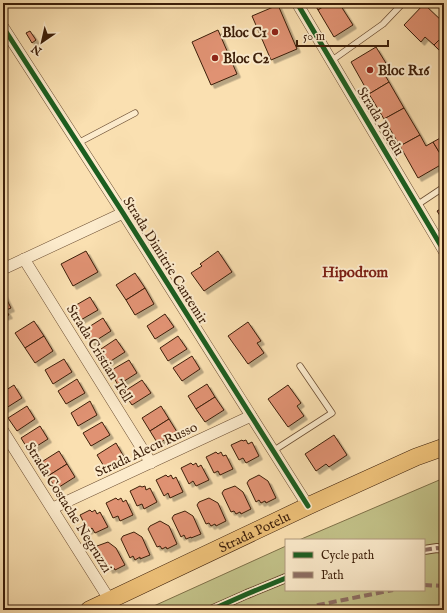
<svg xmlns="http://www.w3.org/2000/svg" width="447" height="613" viewBox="0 0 447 613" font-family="'IM FELL English',serif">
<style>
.green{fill:#c2c188;stroke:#7f7048}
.building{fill:#e09273;stroke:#3c1e09;filter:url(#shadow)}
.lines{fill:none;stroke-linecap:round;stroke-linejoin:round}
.service-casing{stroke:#6c4e33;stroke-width:7}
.pedestrian-casing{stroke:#6c4e33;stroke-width:10}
.minor-casing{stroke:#6c4e33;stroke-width:12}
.primary-casing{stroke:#3c1e09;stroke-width:18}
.service{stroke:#fcebcc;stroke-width:5.5}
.pedestrian{stroke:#fcebcc;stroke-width:8}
.minor{stroke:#fcebcc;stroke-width:11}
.primary{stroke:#edc078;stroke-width:17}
.quiet{stroke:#8d6e63;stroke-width:4;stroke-dasharray:8 4;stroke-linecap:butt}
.cycleway-casing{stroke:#fcebcc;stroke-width:8}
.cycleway{stroke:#1b5e20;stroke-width:5}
.poi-dot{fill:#8f2418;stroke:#fcebcc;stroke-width:1.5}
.labels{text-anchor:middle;stroke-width:4;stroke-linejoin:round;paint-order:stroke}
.poi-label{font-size:14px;font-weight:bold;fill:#3c1e09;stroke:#fcebcc;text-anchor:start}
.street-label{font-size:14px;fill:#3c1e09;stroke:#fcebcc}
.neighbourhood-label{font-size:15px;font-weight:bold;fill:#7a1f14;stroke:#fcebcc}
</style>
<defs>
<filter id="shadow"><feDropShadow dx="3.5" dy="3.5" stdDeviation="0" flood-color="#0004"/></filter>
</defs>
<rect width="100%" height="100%" fill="#fae0b1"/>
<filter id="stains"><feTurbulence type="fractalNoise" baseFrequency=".005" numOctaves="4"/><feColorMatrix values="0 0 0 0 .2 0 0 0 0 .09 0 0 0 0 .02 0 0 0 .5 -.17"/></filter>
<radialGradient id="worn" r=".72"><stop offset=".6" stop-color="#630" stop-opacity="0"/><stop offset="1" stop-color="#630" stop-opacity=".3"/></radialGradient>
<polygon class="green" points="444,478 444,610 145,610 286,546 286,590 424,590 424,540 299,540"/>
<g class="building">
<polygon points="314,3 329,3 318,10"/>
<polygon points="329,3 339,3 353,25 334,37 318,10"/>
<polygon points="424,4 444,23 444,35 434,45 425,37 421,42 404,25"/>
<polygon points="278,5 297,49 271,60 252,16"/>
<polygon points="218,30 237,74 211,85 192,42"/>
<polygon points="30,31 36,40 32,43 26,33"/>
<polygon points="444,35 444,55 434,45"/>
<polygon points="376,47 389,68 383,72 389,82 369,94 351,62"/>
<polygon points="389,82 404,108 384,119 369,94"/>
<polygon points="404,108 420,135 400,146 384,119"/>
<polygon points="420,135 426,146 433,142 444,160 444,163 418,178 400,146"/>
<polygon points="444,136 444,160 433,142"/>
<polygon points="444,207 444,222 437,211"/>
<polygon points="86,251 98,272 73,286 61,264"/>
<polygon points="218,251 232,272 204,291 191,273 202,266 200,264"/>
<polygon points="135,273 145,288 126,300 116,285"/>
<polygon points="145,288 154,304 135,315 126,300"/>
<polygon points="3,292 11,308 6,310 9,315 3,317"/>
<polygon points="90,297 98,310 79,321 71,308"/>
<polygon points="165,314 174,327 155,339 147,326"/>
<polygon points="103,318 111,331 92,343 84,330"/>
<polygon points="34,321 44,336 25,348 15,333"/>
<polygon points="248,322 261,341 257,343 264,353 248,364 228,336"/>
<polygon points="44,336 53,351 35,363 25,348"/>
<polygon points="178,336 187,349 168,361 160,348"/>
<polygon points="116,339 125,352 106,364 98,351"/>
<polygon points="192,356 200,369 182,381 173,368"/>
<polygon points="64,359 72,372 53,384 45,370"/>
<polygon points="129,360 137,373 118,385 110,371"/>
<polygon points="77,379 85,393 66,404 58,391"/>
<polygon points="142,380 151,393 132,405 123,392"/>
<polygon points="207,384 215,397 196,409 188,396"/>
<polygon points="14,385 22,398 3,410 3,392"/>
<polygon points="288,385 301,403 297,406 304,416 288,427 268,399"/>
<polygon points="215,397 224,410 205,422 196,409"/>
<polygon points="90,401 97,415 78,426 71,413"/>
<polygon points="27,406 35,419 17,431 8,418"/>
<polygon points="161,406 169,419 150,431 142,418"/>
<polygon points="169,419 177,432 158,444 150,431"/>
<polygon points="102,422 110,435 91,446 83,433"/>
<polygon points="40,426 48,439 29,451 21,438"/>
<polygon points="334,435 347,455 329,467 326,464 316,471 305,454"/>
<polygon points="242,440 243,441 246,440 248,444 252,442 259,456 246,463 243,458 239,460 231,445"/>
<polygon points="116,443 124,457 105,468 97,455"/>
<polygon points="59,451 67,464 48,476 40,463"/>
<polygon points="216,452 218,454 221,452 223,456 226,455 233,469 220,475 218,471 214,473 206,457"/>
<polygon points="191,463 193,465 196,463 198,467 201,465 209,480 196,486 193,481 189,484 181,468"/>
<polygon points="67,464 75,477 56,489 48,476"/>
<polygon points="166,475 168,477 171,475 173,479 176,477 183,492 170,498 168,493 164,496 156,480"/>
<polygon points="259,475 268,481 276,498 266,503 265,501 261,503 259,500 256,502 247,483 249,480"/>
<polygon points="140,486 142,487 145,486 146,490 150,488 157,502 144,509 142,504 137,506 130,491"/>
<polygon points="235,486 243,492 251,509 241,514 240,512 236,514 234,511 231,512 222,493 224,490"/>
<polygon points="116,498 118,500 121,498 123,502 126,500 133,515 120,521 118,516 113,518 106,503"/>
<polygon points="209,498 218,503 226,521 216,526 215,524 211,526 209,523 206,524 197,505 199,502"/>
<polygon points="90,510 92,512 95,510 97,514 100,512 108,527 95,533 92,528 88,531 80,515"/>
<polygon points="185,511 193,516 201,534 191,538 191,537 186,539 184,535 181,537 172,518 174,515"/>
<polygon points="160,521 169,526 177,544 167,549 166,547 162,549 160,546 157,547 148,529 150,526"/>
<polygon points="134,532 142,537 150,555 140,559 140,557 135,560 133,556 130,558 121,539 123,536"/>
<polygon points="108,542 116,548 125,565 115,570 114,568 109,570 108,567 104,568 96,549 97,546"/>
</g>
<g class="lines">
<defs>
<g id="service">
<polyline points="331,61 383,24 403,3"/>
<polyline points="78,143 135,113"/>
<polyline points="417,205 444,187"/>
<polyline points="273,451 332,413 300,366"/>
</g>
<g id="pedestrian">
<polyline points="424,550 437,548 444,549"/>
<polyline points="211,610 247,594 286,578"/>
</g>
<g id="minor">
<polyline points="297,3 444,251"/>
<polyline points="3,27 123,213 308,506"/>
<polyline points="24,259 151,463"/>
<polyline points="3,269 123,213"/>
<polyline points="3,431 109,599"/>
<polyline points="53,508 251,416"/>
</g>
<g id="primary">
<path id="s1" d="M89 610 308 506 416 457 444 447"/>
</g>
</defs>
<use href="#service" class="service-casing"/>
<use href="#pedestrian" class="pedestrian-casing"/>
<use href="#minor" class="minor-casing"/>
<use href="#primary" class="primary-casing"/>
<use href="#service" class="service"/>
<use href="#pedestrian" class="pedestrian"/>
<use href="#minor" class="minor"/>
<use href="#primary" class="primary"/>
<g class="quiet">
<polyline points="424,550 437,548 444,549"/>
<polyline points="424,585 444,586"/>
<polyline points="306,610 318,605 393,590"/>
</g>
<defs>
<g id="cycleway">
<polyline points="297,3 444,251"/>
<polyline points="3,27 123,213 308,506"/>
<polyline points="211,610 247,594 286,578"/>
</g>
</defs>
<use href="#cycleway" class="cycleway-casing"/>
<use href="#cycleway" class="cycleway"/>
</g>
<g class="poi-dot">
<circle cx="275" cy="32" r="4"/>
<circle cx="215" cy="58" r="4"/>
<circle cx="370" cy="70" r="4"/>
</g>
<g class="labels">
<g class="poi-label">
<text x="267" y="37" text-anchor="end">Bloc C1</text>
<text x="223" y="63">Bloc C2</text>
<text x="378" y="75">Bloc R16</text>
</g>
<g class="street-label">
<text transform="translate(381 121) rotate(59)" y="5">Strada Potelu</text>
<text transform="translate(166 260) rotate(58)" y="5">Strada Dimitrie Cantemir</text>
<text transform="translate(100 353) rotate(58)" y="5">Strada Cristian Tell</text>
<text transform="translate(146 449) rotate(-25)" y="5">Strada Alecu Russo</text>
<text transform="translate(69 507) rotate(58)" y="5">Strada Costache Negruzzi</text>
<text dy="5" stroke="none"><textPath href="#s1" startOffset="183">Strada Potelu</textPath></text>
</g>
<g class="neighbourhood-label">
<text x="355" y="277">Hipodrom</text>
</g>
</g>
<rect width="447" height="613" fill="none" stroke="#fae0b1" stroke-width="16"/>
<rect x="4" y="4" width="439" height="605" fill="none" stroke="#3c1e09" stroke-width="2"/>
<rect x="8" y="8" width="431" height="597" fill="none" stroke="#3c1e09"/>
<rect x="285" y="539" width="140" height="52" fill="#fcebcc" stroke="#af997e"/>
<rect x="293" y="552" width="20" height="6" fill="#1b5e20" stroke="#af997e"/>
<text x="321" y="559" font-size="12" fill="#3c1e09">Cycle path</text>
<rect x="293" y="572" width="20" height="6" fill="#8d6e63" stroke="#af997e"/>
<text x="321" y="579" font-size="12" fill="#3c1e09">Path</text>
<g transform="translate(42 42) rotate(214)" stroke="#fcebcc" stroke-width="3" paint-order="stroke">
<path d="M0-3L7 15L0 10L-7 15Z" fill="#3c1e09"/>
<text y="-6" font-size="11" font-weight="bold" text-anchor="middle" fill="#3c1e09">N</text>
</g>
<path d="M297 40v6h91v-6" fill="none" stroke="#3c1e09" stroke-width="2"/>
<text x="303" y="40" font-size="12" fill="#3c1e09" stroke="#fcebcc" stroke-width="3" paint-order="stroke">50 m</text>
<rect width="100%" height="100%" filter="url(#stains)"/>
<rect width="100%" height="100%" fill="url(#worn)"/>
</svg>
